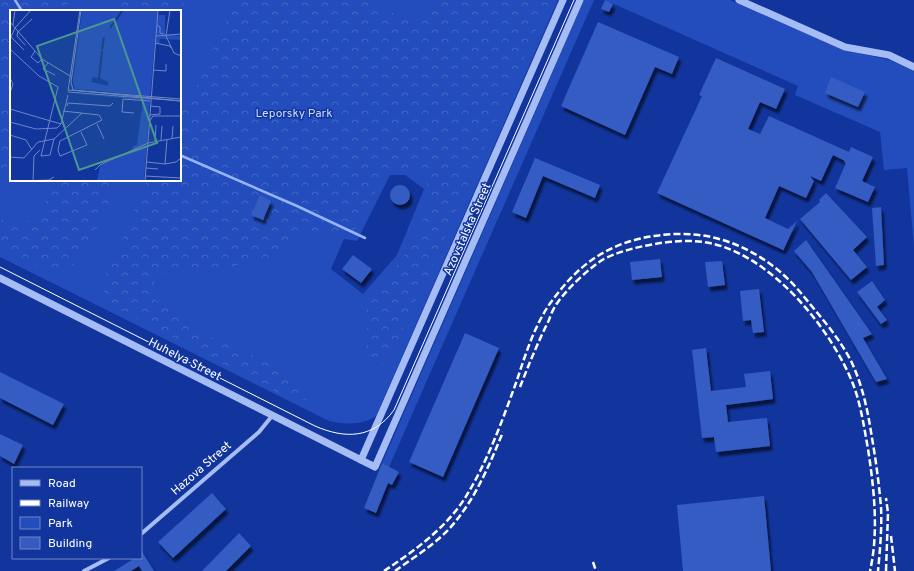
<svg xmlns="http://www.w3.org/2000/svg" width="914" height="571" viewBox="0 0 914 571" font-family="Overpass,sans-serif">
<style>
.green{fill:#234dbc;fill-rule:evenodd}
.forest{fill:url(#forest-crowns)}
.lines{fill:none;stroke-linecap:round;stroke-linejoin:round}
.stream{stroke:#98b4f8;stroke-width:2.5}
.building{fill:#355bc3;filter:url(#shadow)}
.minor{stroke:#a6bcf5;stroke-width:4}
.tertiary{stroke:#a6bcf5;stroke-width:7}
.tram{stroke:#fff;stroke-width:1}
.rail{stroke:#fff;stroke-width:2.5;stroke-dasharray:7 3;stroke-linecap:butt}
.labels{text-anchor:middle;stroke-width:3;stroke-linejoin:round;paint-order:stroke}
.park-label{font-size:12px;fill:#cfdcfe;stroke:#11359d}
.street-label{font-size:12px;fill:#fff;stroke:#11359d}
.inset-river{fill:none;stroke:#183383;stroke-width:2}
.inset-road{fill:none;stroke:#7086c4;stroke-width:1}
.view{fill:#4b9892;fill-opacity:0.15;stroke:#4b9892;stroke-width:2}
.inset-edge{fill:none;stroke:#fff;stroke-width:2}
</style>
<defs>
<pattern id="forest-crowns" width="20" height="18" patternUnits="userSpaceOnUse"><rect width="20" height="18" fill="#234dbc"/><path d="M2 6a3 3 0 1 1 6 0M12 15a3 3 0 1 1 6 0" fill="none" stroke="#4468c6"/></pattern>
<filter id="shadow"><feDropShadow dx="2.5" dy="4.5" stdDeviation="1" flood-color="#0009"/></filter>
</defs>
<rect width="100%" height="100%" fill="#11359d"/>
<g class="green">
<path d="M0 0H558L376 416C362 426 344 424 329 421L0 257ZM11 11H180V180H11ZM390 175H405L424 189 397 255 363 294 331 269 344 239 357 241Z"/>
<polygon points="584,0 594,0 389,467 382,463"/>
<polygon points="605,0 730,0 844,50 890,60 914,71 914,247 907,168 884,170 880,132 795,95 798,86"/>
</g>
<g class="forest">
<polygon points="0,0 70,0 63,11 11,11 11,84 0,87"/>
<polygon points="111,0 185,0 180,15 180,11 115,11 114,3"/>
<path d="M234 0H367L409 21C424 22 433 14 438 0H550L421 291 387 361C382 365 375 368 370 364 361 359 367 347 368 339 369 330 364 321 366 312 370 295 384 283 394 269 408 252 419 232 426 211 428 203 431 195 428 187 424 172 401 163 388 172 385 174 382 177 380 181 372 199 360 237 335 238 323 238 312 232 299 236 286 241 279 254 267 259 260 262 251 262 243 263 234 265 226 270 217 272 201 274 185 270 168 271 159 274 148 286 154 297 157 305 168 307 174 311 186 317 194 328 206 334 222 343 241 348 257 357 267 362 275 370 285 376 294 381 304 383 310 392V395L306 400 280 395 255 379 227 366 128 314C118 308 105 301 103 288 103 286 103 282 104 279 106 271 112 264 115 257 126 232 136 206 147 180H180V134L182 128V107L197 86 204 67 224 27Z"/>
<path d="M11 102C11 129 15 156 0 180V104Z"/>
<path d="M55 180H118L96 231 80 259 72 266 66 270 60 272 51 271 0 248V218C29 238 47 203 55 180Z"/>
</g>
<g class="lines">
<g class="stream">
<polyline points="15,0 22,11"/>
<polyline points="182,156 297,206 365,238"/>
</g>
</g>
<g class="building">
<polygon points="605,0 613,4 609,12 601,9"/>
<polygon points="598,22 679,57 672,74 655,67 625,135 561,106"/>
<polygon points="716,58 785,89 776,109 760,102 748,129 760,134 769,116 849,152 851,147 873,157 862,181 875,187 868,202 835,188 846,163 844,162 845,161 833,155 821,181 810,176 814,181 806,198 779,186 765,218 788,229 797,221 783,251 783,250 657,193 702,96 699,95"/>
<polygon points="831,77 865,92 858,107 825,93"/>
<polygon points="535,158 600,185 595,198 543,176 526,218 512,212"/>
<circle cx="400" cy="195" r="10"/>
<polygon points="826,193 867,237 853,250 867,267 851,280 800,219 820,202 819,200"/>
<polygon points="260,195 271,201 263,220 251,215"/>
<polygon points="881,207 884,265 876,266 872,208"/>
<polygon points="806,240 872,334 863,338 887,379 876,382 812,272 794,251"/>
<polygon points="353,255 372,269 361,283 342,269"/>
<polygon points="660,259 662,277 632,280 630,262"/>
<polygon points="722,261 725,285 708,287 705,262"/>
<polygon points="872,281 885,300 877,307 887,320 881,324 857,292"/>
<polygon points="759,289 764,332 753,333 751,320 743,321 740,291"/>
<polygon points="465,333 499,348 443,477 409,462"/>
<polygon points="706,348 711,391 746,387 744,374 770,371 773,399 726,405 728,422 767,418 770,446 716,452 714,437 702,438 692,350"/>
<polygon points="0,372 64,404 53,425 0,398"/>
<polygon points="0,434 23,445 14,464 0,456"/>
<polygon points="382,463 399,472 392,485 388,483 376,513 364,508"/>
<polygon points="212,493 226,509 173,558 158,542"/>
<polygon points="764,496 771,571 683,571 677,505"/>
<polygon points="239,533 251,546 226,571 202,571"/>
<polygon points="141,550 154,571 142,571 139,566 131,571 114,571 135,558 141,558"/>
</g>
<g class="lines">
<g class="minor">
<polyline points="141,534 259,432 272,416"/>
<polyline points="84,571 109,558"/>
</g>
<g class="tertiary">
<polyline points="739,0 845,47 889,55 914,67"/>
<polyline points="0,278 375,467 580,0"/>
<polyline points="361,460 563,0"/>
</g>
<path class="tram" d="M0 267 315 426C345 439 373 439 394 410L574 0"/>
<g class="rail">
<path d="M520 387C529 364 538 342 549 320 551 314 554 307 558 302 567 289 590 267 604 259 620 251 637 247 655 244 677 240 702 239 724 247 779 266 832 331 853 384 861 405 864 427 868 449 874 488 879 532 870 571"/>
<polyline points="891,536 895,571"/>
<polyline points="593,562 596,571"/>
<path d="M384 571C414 551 445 529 465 498 487 463 503 419 517 380 525 356 533 330 547 308 550 303 554 298 558 293 589 253 626 236 676 234 725 232 770 256 801 293 818 314 840 338 852 363 863 387 868 412 872 438 876 461 879 484 881 507 882 528 880 550 878 571"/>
<path d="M395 571C413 558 434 545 449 529 474 502 489 466 503 432"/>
<polyline points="886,571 888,513 886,498"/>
</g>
</g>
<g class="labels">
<g class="park-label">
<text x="294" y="117">Leporsky Park</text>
</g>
<g class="street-label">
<text transform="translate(467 229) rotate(-66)" y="4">Azovstalska Street</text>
<text transform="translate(185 359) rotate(27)" y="4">Huhelya Street</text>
<text transform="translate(201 468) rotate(-41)" y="4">Hazova Street</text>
</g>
</g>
<g transform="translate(10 10)">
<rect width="171" height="171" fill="#11359d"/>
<path d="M72 0H148L140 86 65 79 63 72ZM83 67 99 70 98 76 81 72ZM148 5H155V24L171 26V30L150 29 149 34 146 33ZM59 83 140 89 134 171H87L90 156 124 140 122 137 127 135 133 90Z" fill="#234dbc" fill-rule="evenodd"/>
<path d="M77 0H82L91 18 77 17 75 22 99 27 109 25V20L95 17 85 0 93 7 100 0H144L135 83 73 79 72 76 79 74 96 77 100 73 88 67 74 44 71 45 64 70 70 37 114 41 119 39 116 35 71 31 72 9ZM124 18H136L134 40 122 38ZM133 42 129 66 123 69 120 66 122 53Z" fill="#234dbc" fill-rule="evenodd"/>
<path class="inset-river" d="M100 18 113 0M92 40 94 27M89 70 92 41"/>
<path class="inset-road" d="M71 0 61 72 63 80 171 91M160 0 156 26 164 43 171 46M0 12 32 49 60 66M3 15 5 0M147 15 150 17V23L154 24M5 18 1 27 14 40M5 18 21 0M8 21 7 26 15 35M8 22 22 9M146 26 171 24M145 33 160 36 161 38M0 39 29 66 48 77 31 146 40 145 44 129 72 103M25 41 21 47 28 53 32 49M38 53 33 59 45 65M143 60 156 61V54M0 68 3 74 0 83M59 80 171 89M58 81 70 0M58 82 171 91M57 96 58 93 100 96 103 93M0 99 51 114M53 101 89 105 92 110 50 131 48 140 50 146 77 135 71 122M124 103 112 102 113 89 140 91M139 105 150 104V97L140 96M0 112 26 119 47 118 51 114 58 85M139 112 143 106H171M87 114 94 129M0 125 16 130 22 140M162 129 163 116M151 130 152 116M145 131 146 115M0 147 14 148 28 132 44 129M137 152 155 154 166 152 171 148M155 154 157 129M136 158 148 159M85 160 90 155 138 133 171 127M135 166 171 168M12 171 39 170 44 167M23 171 24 146 30 140M135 171 148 0"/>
<path class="view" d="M104 9 147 133 69 160 27 36Z"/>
<rect width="171" height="171" class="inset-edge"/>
</g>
<rect x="12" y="467" width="130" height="92" fill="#11359d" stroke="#7086c4"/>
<rect x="20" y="480" width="20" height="6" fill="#a6bcf5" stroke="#7086c4"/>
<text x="48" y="487" font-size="12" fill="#ffffff">Road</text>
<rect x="20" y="500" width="20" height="6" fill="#ffffff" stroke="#7086c4"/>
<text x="48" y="507" font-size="12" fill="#ffffff">Railway</text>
<rect x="20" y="517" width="20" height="12" fill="#234dbc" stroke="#7086c4"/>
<text x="48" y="527" font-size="12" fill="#ffffff">Park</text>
<rect x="20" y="537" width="20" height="12" fill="#355bc3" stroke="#7086c4"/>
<text x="48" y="547" font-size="12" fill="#ffffff">Building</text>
</svg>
